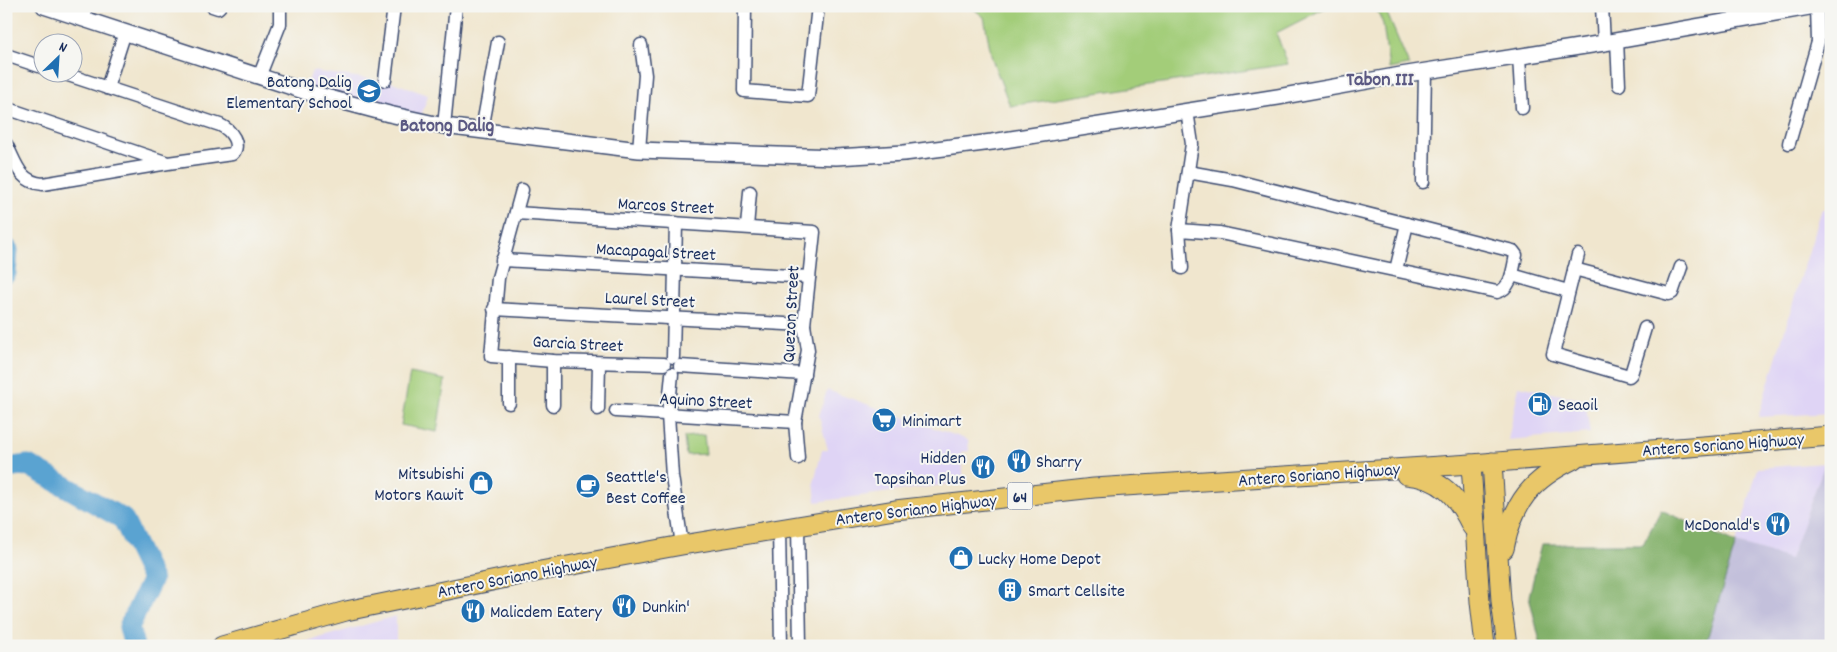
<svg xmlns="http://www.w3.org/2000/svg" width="1837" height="652" viewBox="0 0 1837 652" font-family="Dekko,sans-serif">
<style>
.built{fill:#dfd4f5}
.industrial{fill:#c3c0db}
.green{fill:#a3cd79;stroke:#5f7e6c}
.forest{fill:#82b069;stroke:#4e7064}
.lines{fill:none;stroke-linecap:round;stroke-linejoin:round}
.river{stroke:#5aa3d1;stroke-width:21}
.minor-casing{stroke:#3b4a6f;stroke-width:15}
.tertiary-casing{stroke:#3b4a6f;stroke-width:18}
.primary-casing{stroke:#3b4a6f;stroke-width:21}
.minor{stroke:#fff;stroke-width:12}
.tertiary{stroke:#fff;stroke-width:15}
.primary{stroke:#e9c769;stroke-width:19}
.labels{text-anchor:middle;stroke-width:4;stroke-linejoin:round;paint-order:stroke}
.shield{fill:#f6f6f2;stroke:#5d6b8a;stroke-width:1}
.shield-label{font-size:16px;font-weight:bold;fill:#1b2f5e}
.poi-label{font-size:18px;fill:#1b2f5e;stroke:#f6f6f2;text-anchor:start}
.street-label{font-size:18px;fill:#1b2f5e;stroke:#f6f6f2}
.quarter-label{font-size:20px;font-weight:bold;fill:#5b5983;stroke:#f6f6f2}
</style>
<rect width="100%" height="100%" fill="#f6f6f2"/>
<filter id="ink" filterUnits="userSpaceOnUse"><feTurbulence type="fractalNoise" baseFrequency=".02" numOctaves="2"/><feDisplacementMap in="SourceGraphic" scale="10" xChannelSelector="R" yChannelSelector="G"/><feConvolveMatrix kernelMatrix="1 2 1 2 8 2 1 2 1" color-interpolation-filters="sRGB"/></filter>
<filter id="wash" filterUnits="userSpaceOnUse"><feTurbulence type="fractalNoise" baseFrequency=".0096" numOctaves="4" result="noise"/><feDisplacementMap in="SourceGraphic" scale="20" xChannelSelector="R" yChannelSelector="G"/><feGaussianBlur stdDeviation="1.12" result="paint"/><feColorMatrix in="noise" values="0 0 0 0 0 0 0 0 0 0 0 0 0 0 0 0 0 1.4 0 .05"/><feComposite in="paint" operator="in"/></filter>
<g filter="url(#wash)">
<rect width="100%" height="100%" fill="#f0e6ce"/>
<g class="built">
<polygon points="312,71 392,82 428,95 421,117 306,87"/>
<polygon points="1822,208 1831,211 1831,413 1758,417"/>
<polygon points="1519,386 1585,400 1590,433 1508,440"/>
<polygon points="827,390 968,440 969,451 961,452 964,482 816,502 814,482 822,450 828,450 819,416"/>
<polygon points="1825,463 1790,560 1736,543 1758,468"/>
<polygon points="396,616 396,646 291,646"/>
</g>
<polygon class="industrial" points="1831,462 1831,646 1705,646 1736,543 1790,559 1825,463"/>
<g class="green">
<polygon points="970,6 1329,6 1276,33 1288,64 1010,106 992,59 984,17"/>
<polygon points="1375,6 1384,6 1409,65 1389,69 1383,24"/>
<polygon points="410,373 445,380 437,432 401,425"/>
<polygon points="704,435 706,454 686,455 684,437"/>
</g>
<polygon class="forest" points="1661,510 1736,543 1705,646 1541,646 1529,596 1542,544 1643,544"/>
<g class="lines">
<g class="river">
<polyline points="6,248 8,250 6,273"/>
<polyline points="6,468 28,465 123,519 152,579 129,627 134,646"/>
</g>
</g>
</g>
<g filter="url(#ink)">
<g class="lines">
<defs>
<g id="minor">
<polyline points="84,6 85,19"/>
<polyline points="212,6 218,8 220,6"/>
<polyline points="745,6 744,91 808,96 818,6"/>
<polyline points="1602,6 1604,43"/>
<polyline points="1617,40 1619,85"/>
<polyline points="6,55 42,67"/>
<polyline points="1519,56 1522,108"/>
<polyline points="259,77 280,24 280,6"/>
<polyline points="385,80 394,6"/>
<polyline points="107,88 125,32"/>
<polyline points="6,108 165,162"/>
<polyline points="444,126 456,6"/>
<polyline points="482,130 498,42"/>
<polyline points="1789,143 1818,42 1817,6"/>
<path d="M6 144C16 163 19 182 43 184L168 163 232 154C242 145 231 130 220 125L59 72"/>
<polyline points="639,150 645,75 641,45"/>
<polyline points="1423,182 1425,71"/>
<polyline points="522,190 498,278 491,356 553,361 664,364"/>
<polyline points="516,213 814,232 804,325 808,350 795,422 798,458"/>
<polyline points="747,227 750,192"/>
<path d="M1179 230 1220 233 1497 292C1512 289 1513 268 1516 255L1513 251 1233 180 1188 172"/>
<polyline points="1578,255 1553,354 1629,376 1631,374 1645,328"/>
<polyline points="502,260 809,277"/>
<polyline points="1182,268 1179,230 1192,144 1187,111"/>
<polyline points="1574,269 1669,294 1672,293 1681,267"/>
<polyline points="1396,270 1407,224"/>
<polyline points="1512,275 1568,291"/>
<polyline points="494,309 804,325"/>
<polyline points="509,357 509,403"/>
<polyline points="673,357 676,223"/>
<polyline points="680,366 804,374"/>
<polyline points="672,374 668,415 672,476 682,545"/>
<polyline points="553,405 553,361"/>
<polyline points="598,409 599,363"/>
<polyline points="616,411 795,422"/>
<polyline points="798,526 800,646"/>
<polyline points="779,528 781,646"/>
</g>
<polyline id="tertiary" points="44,6 307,92 389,114 444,126 639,150 836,157 904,153 992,142 1278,97 1401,75 1604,43 1815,6"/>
<g id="primary">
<polyline points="1492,462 1501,601 1507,646"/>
<polyline points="1471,464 1480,602 1485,646"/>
<path d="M1406 475C1442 478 1457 496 1472 527"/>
<path d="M1504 549C1513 502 1531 480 1574 459"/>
<polyline points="222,646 346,611 535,572 682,545 895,510 1094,488 1471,464 1831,436"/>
</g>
</defs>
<use href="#minor" class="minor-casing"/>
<use href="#tertiary" class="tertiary-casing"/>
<use href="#primary" class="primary-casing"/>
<use href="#minor" class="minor"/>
<use href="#tertiary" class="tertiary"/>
<use href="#primary" class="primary"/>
</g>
</g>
<defs>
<symbol id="school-disc" viewBox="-11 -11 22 22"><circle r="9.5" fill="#1f6fb2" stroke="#f6f6f2"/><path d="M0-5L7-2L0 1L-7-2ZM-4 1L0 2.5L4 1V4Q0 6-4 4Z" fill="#fff"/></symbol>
<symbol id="fuel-disc" viewBox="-11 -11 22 22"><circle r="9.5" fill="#1f6fb2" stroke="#f6f6f2"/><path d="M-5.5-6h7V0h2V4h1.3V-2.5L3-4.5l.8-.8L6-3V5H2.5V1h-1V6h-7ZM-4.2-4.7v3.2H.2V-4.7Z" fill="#fff"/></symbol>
<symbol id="supermarket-disc" viewBox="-11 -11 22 22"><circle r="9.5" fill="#1f6fb2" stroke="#f6f6f2"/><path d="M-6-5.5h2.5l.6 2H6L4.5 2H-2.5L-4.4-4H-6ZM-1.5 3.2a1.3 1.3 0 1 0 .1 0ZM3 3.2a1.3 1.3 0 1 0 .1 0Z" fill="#fff"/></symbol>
<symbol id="restaurant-disc" viewBox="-11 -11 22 22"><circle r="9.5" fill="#1f6fb2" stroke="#f6f6f2"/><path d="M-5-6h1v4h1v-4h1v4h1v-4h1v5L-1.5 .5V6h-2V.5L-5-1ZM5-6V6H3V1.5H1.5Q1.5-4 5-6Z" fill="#fff"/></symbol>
<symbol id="shop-disc" viewBox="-11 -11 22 22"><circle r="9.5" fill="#1f6fb2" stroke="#f6f6f2"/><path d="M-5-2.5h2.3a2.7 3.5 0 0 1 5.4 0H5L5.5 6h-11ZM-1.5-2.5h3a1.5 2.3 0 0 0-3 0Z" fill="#fff"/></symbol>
<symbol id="cafe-disc" viewBox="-11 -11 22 22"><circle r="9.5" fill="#1f6fb2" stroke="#f6f6f2"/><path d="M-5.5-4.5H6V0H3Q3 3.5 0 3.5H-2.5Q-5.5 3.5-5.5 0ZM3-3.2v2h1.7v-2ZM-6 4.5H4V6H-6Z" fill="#fff"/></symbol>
<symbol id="building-disc" viewBox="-11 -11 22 22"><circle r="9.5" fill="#1f6fb2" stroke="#f6f6f2"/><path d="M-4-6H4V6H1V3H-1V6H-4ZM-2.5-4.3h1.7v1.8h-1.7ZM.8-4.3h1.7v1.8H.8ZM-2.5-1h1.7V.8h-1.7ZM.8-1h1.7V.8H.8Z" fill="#fff"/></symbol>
</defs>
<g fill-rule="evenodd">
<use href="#school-disc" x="355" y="77" width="28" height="28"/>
<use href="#fuel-disc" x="1526" y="390" width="28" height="28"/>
<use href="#supermarket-disc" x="870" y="406" width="28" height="28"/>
<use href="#restaurant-disc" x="1005" y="447" width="28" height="28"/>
<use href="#restaurant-disc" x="969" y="453" width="28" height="28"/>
<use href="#shop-disc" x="467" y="469" width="28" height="28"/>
<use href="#cafe-disc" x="574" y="472" width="28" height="28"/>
<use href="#restaurant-disc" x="1764" y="510" width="28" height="28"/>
<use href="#shop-disc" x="947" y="544" width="28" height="28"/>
<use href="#building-disc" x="996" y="576" width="28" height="28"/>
<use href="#restaurant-disc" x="610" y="592" width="28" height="28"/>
<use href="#restaurant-disc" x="459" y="597" width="28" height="28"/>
</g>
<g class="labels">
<rect class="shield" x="1007.5" y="482.5" width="25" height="27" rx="4"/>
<g class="shield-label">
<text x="1020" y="502">64</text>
</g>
<g class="poi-label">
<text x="352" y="87" text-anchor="end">Batong Dalig<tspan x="352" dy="21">Elementary School</tspan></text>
<text x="1558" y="410">Seaoil</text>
<text x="902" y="426">Minimart</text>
<text x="966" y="463" text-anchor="end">Hidden<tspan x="966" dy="21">Tapsihan Plus</tspan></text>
<text x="1036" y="467">Sharry</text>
<text x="464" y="479" text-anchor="end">Mitsubishi<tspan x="464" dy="21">Motors Kawit</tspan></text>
<text x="606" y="482">Seattle's<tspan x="606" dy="21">Best Coffee</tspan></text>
<text x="1760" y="530" text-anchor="end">McDonald's</text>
<text x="978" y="564">Lucky Home Depot</text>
<text x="1028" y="596">Smart Cellsite</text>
<text x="642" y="612">Dunkin'</text>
<text x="490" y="617">Malicdem Eatery</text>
</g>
<g class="street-label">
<text transform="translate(666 205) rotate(3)" y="6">Marcos Street</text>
<text transform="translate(656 251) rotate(3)" y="6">Macapagal Street</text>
<text transform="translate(650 299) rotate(3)" y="6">Laurel Street</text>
<text transform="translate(790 314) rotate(-87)" y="6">Quezon Street</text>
<text transform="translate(578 343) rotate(3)" y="6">Garcia Street</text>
<text transform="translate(706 400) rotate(3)" y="6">Aquino Street</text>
<text transform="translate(1723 444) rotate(-4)" y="6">Antero Soriano Highway</text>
<text transform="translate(1319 474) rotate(-4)" y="6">Antero Soriano Highway</text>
<text transform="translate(916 509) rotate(-7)" y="6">Antero Soriano Highway</text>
<text transform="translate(517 576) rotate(-11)" y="6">Antero Soriano Highway</text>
</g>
<g class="quarter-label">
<text x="1380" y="85">Tabon III</text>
<text x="447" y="131">Batong Dalig</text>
</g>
</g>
<rect width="1837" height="652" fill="none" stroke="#f6f6f2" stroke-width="25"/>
<g transform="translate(58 58) rotate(25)"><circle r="24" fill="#f6f6f2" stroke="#9ea6b7"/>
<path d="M0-4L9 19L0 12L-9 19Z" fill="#1f6fb2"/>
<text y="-8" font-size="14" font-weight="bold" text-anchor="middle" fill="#1b2f5e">N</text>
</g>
</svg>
